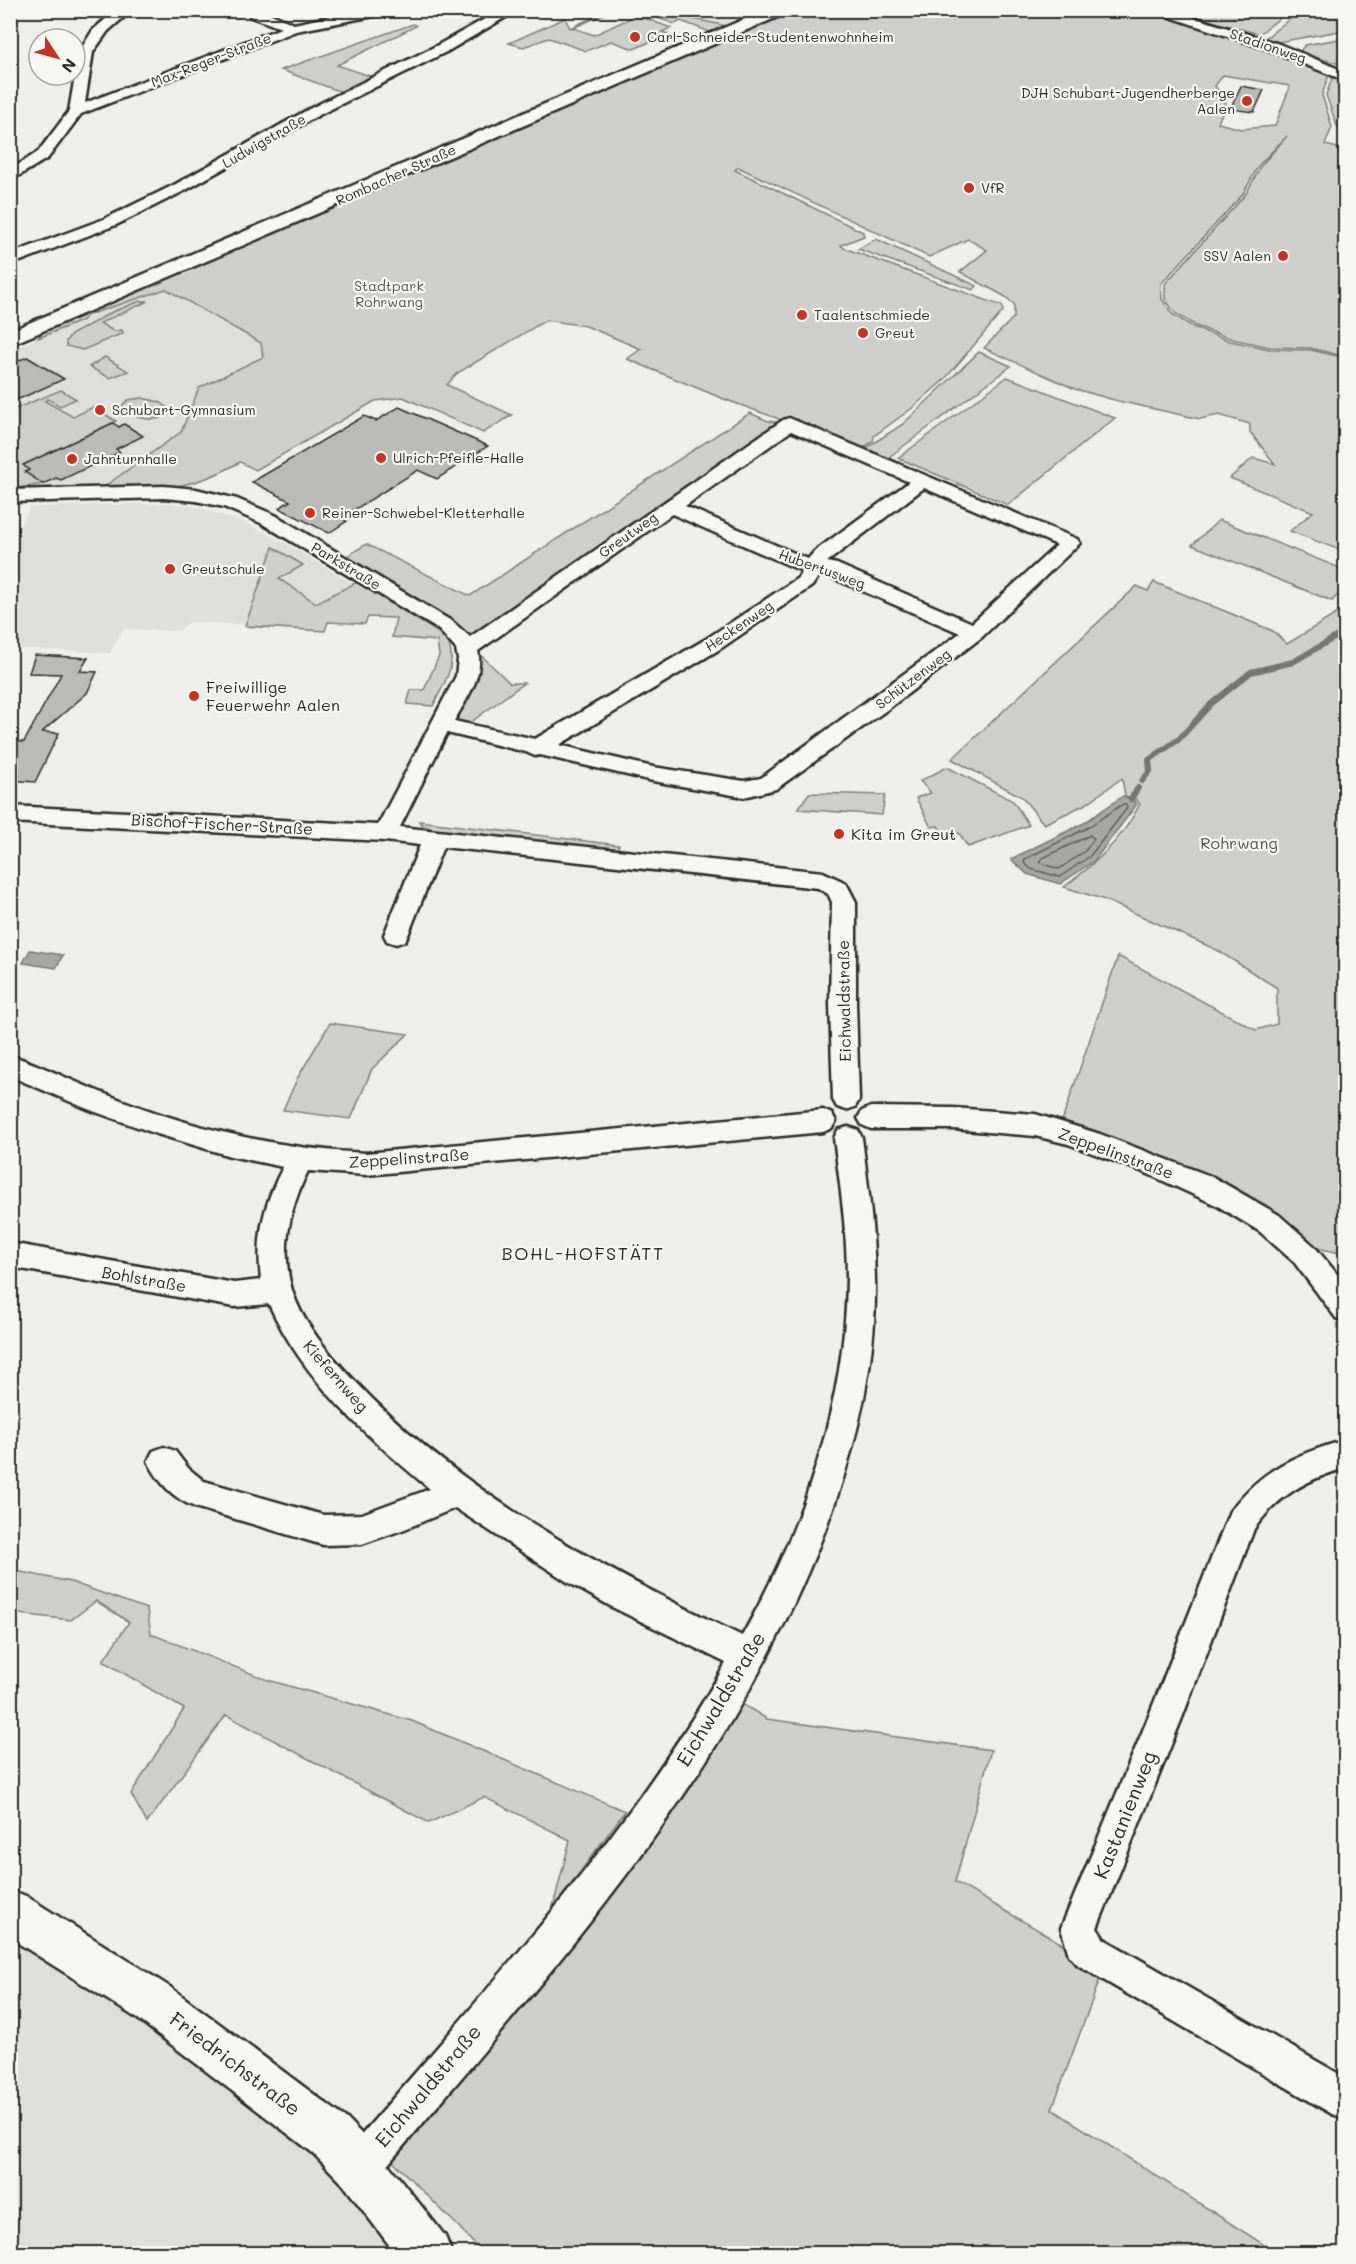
<svg xmlns="http://www.w3.org/2000/svg" width="1356" height="2264" viewBox="0 0 1356 2264" font-family="Mali,sans-serif">
<style>
.built{fill:#dededb}
.green{fill:#cececa;stroke:#7c7c7a;stroke-width:1.5;fill-rule:evenodd}
.water{fill:#a6a6a3;stroke:#757573;stroke-width:1.5}
.lines{fill:none;stroke-linecap:round;stroke-linejoin:round}
.shore{stroke:#5c5c5b;stroke-width:1.5}
.stream{stroke:#757573;stroke-width:6}
.building{fill:#babab7;stroke:#2b2b2b;stroke-width:1.5}
.street-casing{stroke:#2b2b2b;stroke-width:5}
.secondary-casing{stroke:#2b2b2b;stroke-width:5}
.street{fill:#f6f6f2;fill-rule:evenodd}
.secondary{fill:#f6f6f2;fill-rule:evenodd}
.poi-dot{fill:#c8321e;stroke:#f6f6f2;stroke-width:2}
.labels{text-anchor:middle;stroke-width:4.5;stroke-linejoin:round;paint-order:stroke}
.far-poi-label{font-size:14px;fill:#2b2b2b;stroke:#f6f6f2;text-anchor:start}
.far-street-label{font-size:14px;fill:#2b2b2b;stroke:#f6f6f2}
.far-park-label{font-size:14px;fill:#545453;stroke:#f6f6f2}
.poi-label{font-size:16px;fill:#2b2b2b;stroke:#f6f6f2;text-anchor:start}
.street-label{font-size:16px;fill:#2b2b2b;stroke:#f6f6f2}
.park-label{font-size:16px;fill:#545453;stroke:#f6f6f2}
.neighbourhood-label{font-size:18px;letter-spacing:1.5px;fill:#2b2b2b;stroke:#f6f6f2}
.near-street-label{font-size:20px;fill:#2b2b2b;stroke:#f6f6f2}
</style>
<rect width="100%" height="100%" fill="#eeeeea"/>
<filter id="ink" filterUnits="userSpaceOnUse"><feTurbulence type="fractalNoise" baseFrequency=".0167" numOctaves="2"/><feDisplacementMap in="SourceGraphic" scale="12" xChannelSelector="R" yChannelSelector="G"/><feConvolveMatrix kernelMatrix="1 2 1 2 8 2 1 2 1" color-interpolation-filters="sRGB"/></filter>
<g filter="url(#ink)">
<g class="built">
<polygon points="659,11 777,11 740,27"/>
<polygon points="155,284 261,343 263,357 199,388 181,432 101,489 11,492 11,350 38,338 44,330"/>
<polygon points="172,503 200,508 246,523 291,546 367,593 299,627 190,622 178,631 123,629 110,653 11,648 10,538 23,521 30,507"/>
<polygon points="11,1932 256,2079 427,2254 11,2254"/>
</g>
<g class="green">
<polygon points="609,10 611,11 573,28 594,35 637,15 671,28 662,32 668,34 634,49 611,41 586,51 549,38 523,47 509,43 565,18 570,28"/>
<polygon points="637,11 655,11 732,27 715,34 681,21 675,24"/>
<path d="M785 11H1151L1245 39 1330 72 1322 95 1332 127 1325 145 1346 150V345L1339 355 1310 348 1270 347 1232 339 1196 326 1175 313 1165 299V284L1246 194 1260 167 1287 136 1258 166 1243 194 1161 284 1162 299 1172 314 1193 327 1230 341 1270 349 1311 350 1341 357 1345 350V552L1290 531 1313 512 1230 478 1253 458 1275 464 1250 432V424L1219 415 1200 419 1118 401 1075 389 984 348 1014 317V304L1004 296 960 272 987 250 968 239 929 257 738 167 735 170 863 232 864 236 841 245 844 248 1002 306 1003 311 945 379 911 409 874 436 873 441 861 449 724 399 627 359 641 349 586 326 546 320 456 374 447 385 512 415 483 433 403 397 375 401 256 470 240 462C190 492 157 488 101 489L181 432 199 388 263 357 261 343 166 289 88 315 81 321 38 338 44 330ZM1223 75 1290 86 1275 126 1241 129 1218 123 1226 103 1215 86Z"/>
<polygon points="1175,11 1289,11 1259,34"/>
<polygon points="1300,11 1345,11 1345,30 1273,43 1263,40"/>
<polygon points="413,24 416,26 337,65 376,78 347,94 281,70"/>
<path d="M1345 38V65C1333 62 1310 57 1300 51L1305 45Z"/>
<polygon points="1334,73 1345,80 1345,128 1337,126 1326,95"/>
<polygon points="876,239 977,286 973,290 858,249"/>
<polygon points="140,301 148,301 100,323 113,331 122,330 123,333 83,350 66,346 66,341 71,335 112,312"/>
<polygon points="979,352 1011,366 885,460 863,450 903,424"/>
<polygon points="105,357 128,371 110,378 89,367"/>
<polygon points="1007,377 1115,418 1008,505 898,458"/>
<polygon points="61,390 76,399 60,406 48,399 45,401 73,417 93,407 116,421 24,465 29,470 26,472 43,484 11,489 10,411"/>
<path d="M142 398 160 402 170 410V413C157 424 132 419 122 406L128 400Z"/>
<polygon points="750,413 768,421 789,424 468,648 338,562 366,544 470,596"/>
<polygon points="1219,520 1345,570 1345,587 1332,601 1192,545"/>
<path d="M273 547 303 565 279 579 316 603 357 582 447 638C458 666 445 681 433 706L407 704 411 690H424L439 656 437 641 392 637 396 618 368 617 365 624 328 622 325 631 245 626Z"/>
<path d="M1154 582 1273 631 1287 644 1338 613 1345 604V1254L1307 1246 1060 1127 1118 956 1256 1030 1277 1024V988L1217 950 1105 900 1064 887C1097 862 1121 841 1140 804L1136 799 1125 796 1122 778 1086 804 1044 824 1022 797 952 759 1137 586 1148 591Z"/>
<polygon points="472,651 484,658 510,683 524,683 463,728 447,724"/>
<polygon points="947,767 1013,801 1029,825 968,847 959,833 943,836 938,826 931,827 916,798 931,793 920,781"/>
<polygon points="809,793 885,795 882,815 798,809"/>
<polygon points="419,821 619,845 615,854 441,832 424,826"/>
<polygon points="330,1023 408,1034 372,1069 351,1119 283,1110 298,1077"/>
<polygon points="11,1570 71,1582 147,1609 151,1634 268,1680 412,1721 625,1811 552,1910 570,1840 484,1797 429,1823 226,1715 147,1823 131,1794 184,1709 103,1661 129,1622 96,1601 71,1620 11,1613"/>
<polygon points="732,1698 767,1719 991,1750 955,1882 1104,1968 1052,2109 1277,2253 482,2253 459,2227 382,2151"/>
</g>
<g class="water">
<polygon points="1123,796 1133,800 1137,804 1094,861 1060,884 1027,874 1011,859 1084,823"/>
<polygon points="30,950 63,955 56,968 23,963"/>
</g>
<g class="lines">
<g class="shore">
<polygon points="1123,804 1126,804 1127,808 1090,856 1060,877 1031,869 1024,863 1025,859 1087,828"/>
<polygon points="1090,835 1094,839 1085,851 1059,869 1040,863 1041,859"/>
</g>
<g class="stream">
<polyline points="1142,781 1150,771 1149,760 1179,739 1211,704 1251,672 1293,662 1346,631"/>
<polyline points="1131,799 1138,788"/>
</g>
</g>
<g class="building">
<polygon points="1241,86 1264,90 1254,112 1230,109"/>
<polygon points="27,357 64,379 10,403 10,364"/>
<polygon points="399,407 488,446 437,479 418,470 341,518 347,521 329,533 279,508 290,501 252,482 364,416 376,421"/>
<polygon points="113,423 119,427 124,424 143,436 116,449 120,452 61,480 56,478 43,484 25,472 29,470 23,465"/>
<polygon points="35,655 88,658 80,671 97,672 87,693 42,732 59,733 35,782 10,780 10,741 24,742 61,674 29,673"/>
</g>
<g class="lines">
<defs>
<g id="street">
<polygon points="116,10 132,10 108,31 93,52 85,103 281,28 251,17 248,10 262,10 294,24 361,10 390,10 384,14 296,31 81,114 48,158 10,181 10,170 38,152 69,111 79,52 93,30"/>
<polygon points="501,10 518,10 448,51 319,115 184,191 116,225 10,265 10,254 104,219 174,185 309,109 438,45"/>
<polygon points="1149,10 1170,10 1279,44 1346,72 1346,81 1269,50"/>
<path d="M789 418 1077 539 1080 543 982 637 888 709 776 789 744 797 653 781 540 755 535 756 526 752 447 733 400 827 823 872 846 883 856 902V1003L859 1100 855 1107 846 1110 837 1107 833 1100 830 1003 832 902 828 894 818 888 443 847 408 935 405 941 396 944 387 941 384 935 420 845 385 841 10 822V806L378 825 456 676 458 659 456 649 439 630 261 523 224 507 196 501 164 498 10 502V490L164 486 196 489 237 499 275 515 453 622 470 637 783 420ZM791 431 909 482 815 551 808 559 685 506ZM924 488 1057 545 972 623 837 564 827 562ZM672 514 802 571 798 578 706 639 535 739 454 721C466 700 484 676 478 651ZM821 573 960 633 761 778 744 781 653 767 559 745 720 649 812 586Z"/>
<path d="M10 1055C44 1066 75 1083 108 1095 191 1128 277 1149 366 1153L823 1110 832 1114 836 1121 832 1128 823 1132 366 1175 308 1171C290 1207 280 1249 292 1290 302 1323 329 1354 353 1379 461 1494 601 1568 742 1636 803 1528 846 1403 847 1278 847 1231 840 1185 834 1138L838 1130 848 1127 858 1130 862 1138C870 1200 878 1261 874 1323 868 1410 842 1493 808 1572 708 1804 534 1990 374 2181L360 2187 346 2181 340 2167 346 2153C480 1996 623 1844 726 1663L612 1607 566 1581 455 1508 405 1529 362 1544 323 1545 195 1507C174 1499 158 1482 148 1461L153 1451 164 1447 175 1451 188 1468 204 1481 323 1515 362 1514 430 1489C366 1436 303 1380 269 1304L234 1307 10 1267V1243L234 1283 261 1280C256 1236 263 1206 283 1167L230 1156 154 1133 90 1110 10 1076Z"/>
<polygon points="871,1107 953,1108 1035,1114 1100,1134 1213,1177 1279,1215 1314,1246 1346,1285 1346,1321 1336,1318 1294,1262 1259,1231 1216,1205 1146,1173 1068,1144 1035,1136 953,1129 871,1129 862,1125 858,1118 862,1111"/>
<path d="M1346 1440V1468C1306 1479 1278 1496 1254 1529L1182 1718 1097 1928 1104 1939 1346 2078V2119L1332 2114 1078 1965 1069 1955 1061 1928 1148 1718 1230 1511C1262 1469 1296 1454 1346 1440Z"/>
</g>
<g id="secondary">
<polygon points="766,10 789,10 787,13 10,345 10,331"/>
<polygon points="10,1890 26,1896 170,1987 347,2119 377,2150 445,2236 452,2254 396,2254 343,2184 313,2153 138,2019 10,1938"/>
</g>
</defs>
<use href="#street" class="street-casing"/>
<use href="#secondary" class="secondary-casing"/>
<use href="#street" class="street"/>
<use href="#secondary" class="secondary"/>
</g>
</g>
<g class="poi-dot">
<circle cx="635" cy="37" r="6"/>
<circle cx="1247" cy="101" r="6"/>
<circle cx="969" cy="188" r="6"/>
<circle cx="1283" cy="256" r="6"/>
<circle cx="802" cy="315" r="6"/>
<circle cx="863" cy="333" r="6"/>
<circle cx="100" cy="410" r="6"/>
<circle cx="381" cy="458" r="6"/>
<circle cx="72" cy="459" r="6"/>
<circle cx="310" cy="513" r="6"/>
<circle cx="170" cy="569" r="6"/>
<circle cx="194" cy="696" r="6"/>
<circle cx="839" cy="834" r="6"/>
</g>
<g class="labels">
<g class="far-poi-label">
<text x="647" y="42">Carl-Schneider-Studentenwohnheim</text>
<text x="1235" y="98" text-anchor="end">DJH Schubart-Jugendherberge<tspan x="1235" dy="16">Aalen</tspan></text>
<text x="981" y="193">VfR</text>
<text x="1271" y="261" text-anchor="end">SSV Aalen</text>
<text x="814" y="320">Taalentschmiede</text>
<text x="875" y="338">Greut</text>
<text x="112" y="415">Schubart-Gymnasium</text>
<text x="393" y="463">Ulrich-Pfeifle-Halle</text>
<text x="84" y="464">Jahnturnhalle</text>
<text x="322" y="518">Reiner-Schwebel-Kletterhalle</text>
<text x="182" y="574">Greutschule</text>
</g>
<g class="far-street-label">
<text transform="translate(1268 46) rotate(19)" y="5">Stadionweg</text>
<text transform="translate(211 60) rotate(-21)" y="5">Max-Reger-Straße</text>
<text transform="translate(264 141) rotate(-30)" y="5">Ludwigstraße</text>
<text transform="translate(396 175) rotate(-24)" y="5">Rombacher Straße</text>
<text transform="translate(628 535) rotate(-35)" y="5">Greutweg</text>
<text transform="translate(346 566) rotate(31)" y="5">Parkstraße</text>
<text transform="translate(822 569) rotate(20)" y="5">Hubertusweg</text>
<text transform="translate(739 626) rotate(-34)" y="5">Heckenweg</text>
<text transform="translate(913 679) rotate(-37)" y="5">Schützenweg</text>
</g>
<g class="far-park-label">
<text x="389" y="291">Stadtpark<tspan x="389" dy="16">Rohrwang</tspan></text>
</g>
<g class="poi-label">
<text x="206" y="693">Freiwillige<tspan x="206" dy="18">Feuerwehr Aalen</tspan></text>
<text x="851" y="840">Kita im Greut</text>
</g>
<g class="street-label">
<text transform="translate(222 824) rotate(3)" y="6">Bischof-Fischer-Straße</text>
<text transform="translate(844 1001) rotate(-91)" y="6">Eichwaldstraße</text>
<text transform="translate(1116 1153) rotate(20)" y="6">Zeppelinstraße</text>
<text transform="translate(409 1158) rotate(-4)" y="6">Zeppelinstraße</text>
<text transform="translate(144 1279) rotate(10)" y="6">Bohlstraße</text>
<text transform="translate(336 1376) rotate(49)" y="6">Kiefernweg</text>
</g>
<g class="park-label">
<text x="1239" y="849">Rohrwang</text>
</g>
<g class="neighbourhood-label">
<text x="583" y="1260">BOHL-HOFSTÄTT</text>
</g>
<g class="near-street-label">
<text transform="translate(721 1699) rotate(-59)" y="7">Eichwaldstraße</text>
<text transform="translate(1125 1815) rotate(-68)" y="7">Kastanienweg</text>
<text transform="translate(235 2064) rotate(37)" y="7">Friedrichstraße</text>
<text transform="translate(428 2086) rotate(-50)" y="7">Eichwaldstraße</text>
</g>
</g>
<rect width="1356" height="2264" fill="none" stroke="#f6f6f2" stroke-width="36"/>
<rect x="18" y="18" width="1320" height="2228" fill="none" stroke="#2b2b2b" stroke-width="2" filter="url(#ink)"/>
<g transform="translate(57 57) rotate(126)"><circle r="28" fill="#f6f6f2" stroke="#a5a5a2" stroke-width="1.5"/>
<path d="M0-4.5L10 22L0 15L-10 22Z" fill="#c8321e"/>
<text y="-9" font-size="16" font-weight="bold" text-anchor="middle" fill="#2b2b2b">N</text>
</g>
</svg>
